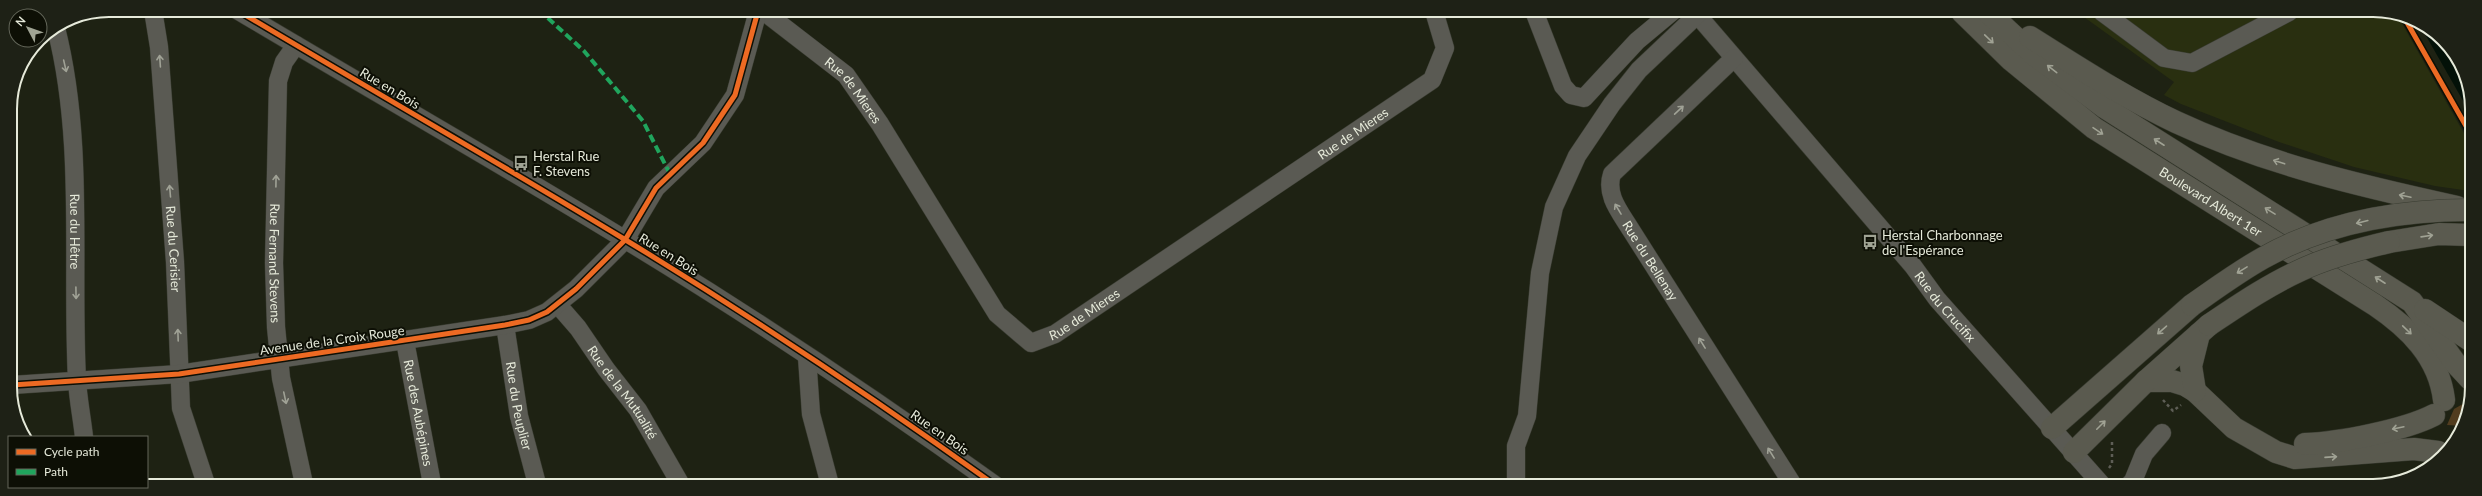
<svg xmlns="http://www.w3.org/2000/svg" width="2482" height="496" viewBox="0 0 2482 496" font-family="Lato,sans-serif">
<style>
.built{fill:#292f10}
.green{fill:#513c1e}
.water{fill:#031108}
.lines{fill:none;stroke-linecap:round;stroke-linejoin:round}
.minor-casing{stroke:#393c31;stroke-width:19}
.major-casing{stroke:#393c31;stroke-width:23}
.path{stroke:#5e5e56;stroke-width:2.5;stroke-dasharray:3 3;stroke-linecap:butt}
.minor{stroke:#5a5a53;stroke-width:18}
.major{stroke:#5a5a4f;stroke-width:22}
.major-bridge-casing{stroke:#393c31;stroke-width:23;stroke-linecap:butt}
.major-bridge{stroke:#5a5a4f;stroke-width:22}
.quiet{stroke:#20a55d;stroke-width:4;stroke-dasharray:8 4;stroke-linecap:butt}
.cycleway-casing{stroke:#0d0f05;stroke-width:8}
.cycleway{stroke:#ed6a23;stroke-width:5}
.oneway{stroke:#a0a294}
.oneway2{stroke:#a0a296}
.labels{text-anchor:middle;stroke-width:4;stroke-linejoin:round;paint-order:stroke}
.street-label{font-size:13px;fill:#e6eada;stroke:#0d0f05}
.poi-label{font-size:13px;fill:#e6eada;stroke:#0d0f05;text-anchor:start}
.rim{fill:none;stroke:#e6eada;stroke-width:2}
</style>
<rect width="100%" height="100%" fill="#1e2213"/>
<polygon class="built" points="2077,12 2392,12 2396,14 2404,27 2470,144 2470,191 2435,186 2354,167 2279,142 2181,104 2164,95 2174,82"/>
<polygon class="green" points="2470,400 2463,426 2447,425 2454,409"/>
<polygon class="water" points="2421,27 2443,39 2470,90 2470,113"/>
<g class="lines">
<defs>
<g id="minor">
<path id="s1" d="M153 10 159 47 175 262 181 408 206 484"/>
<path d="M237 10C366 87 496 161 624 239 751 316 875 399 995 485"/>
<path id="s2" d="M763 11 846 75 880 124 997 314 1031 343 1055 334 1432 80 1445 48 1434 11"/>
<polyline points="1534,11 1563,86 1571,95 1584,98 1637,41 1673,11"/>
<path id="s3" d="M1694 11 1913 266 1937 299 2103 486"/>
<polyline points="2102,12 2164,58 2192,63 2289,12"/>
<path id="s4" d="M56 28C85 142 71 263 77 380 78 399 82 418 84 437"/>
<path id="s5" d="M296 45 284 62 278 81 274 263 276 327 281 378 304 484"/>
<path id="s6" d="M1734 58 1612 174C1605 195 1620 212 1631 230L1793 485"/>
<path id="s7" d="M558 305 578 328 606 369 638 410 681 485"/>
<path id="s8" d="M505 325 519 416 537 484"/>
<path id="s9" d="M405 341 432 484"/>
<polyline points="807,357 811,414 830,485"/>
<polyline points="12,385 179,374 505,325 529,320 547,312 576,289 625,240 656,188 703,143 735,95 758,11"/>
<polyline points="1516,485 1516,446 1527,416 1540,273 1554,207 1577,156 1612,104 1639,70 1697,15"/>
<polyline points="2128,486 2133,481 2144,454 2162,433"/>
</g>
<g id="major">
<path id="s10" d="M1962 12 2010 59 2094 128 2375 305C2409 328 2439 357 2444 400"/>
<polyline points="1988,12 2032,53 2104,107 2412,302 2456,364 2470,379"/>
<path d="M2030 37C2078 67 2125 98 2176 122 2266 164 2361 186 2457 207"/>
<polyline points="2389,242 2439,234 2470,235"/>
<polyline points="2425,310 2470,340"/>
<polyline points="2146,381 2172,381 2185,385 2195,391 2234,428 2276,452 2295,458 2414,449 2438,452"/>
<polyline points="2195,391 2191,366 2199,334"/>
<polyline points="2052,428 2192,305"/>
<path d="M2305 444C2339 443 2405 430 2434 415"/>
<polyline points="2074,452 2146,381 2209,325"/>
</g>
</defs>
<use href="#minor" class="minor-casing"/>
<use href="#major" class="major-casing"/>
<g class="path">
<polyline points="2163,400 2173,411 2181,405"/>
<polyline points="2109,468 2112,464 2112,442"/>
</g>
<use href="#minor" class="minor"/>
<use href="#major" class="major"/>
<defs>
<g id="major-bridge">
<path d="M2192 305C2215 289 2238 272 2263 258 2325 223 2399 210 2470 210"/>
<path d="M2209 325C2239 305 2268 285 2301 270 2329 257 2359 249 2389 242"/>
</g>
</defs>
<use href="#major-bridge" class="major-bridge-casing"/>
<use href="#major-bridge" class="major-bridge"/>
<polyline class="quiet" points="539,10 584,51 643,121 670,174"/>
<defs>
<g id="cycleway">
<path d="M237 10C366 87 496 161 624 239 751 316 875 399 995 485"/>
<polyline points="2405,19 2470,133"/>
<polyline points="12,385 179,374 505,325 529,320 547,312 576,289 625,240 656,188 703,143 735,95 758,11"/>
</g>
</defs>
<use href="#cycleway" class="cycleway-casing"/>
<use href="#cycleway" class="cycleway"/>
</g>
<defs><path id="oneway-shaft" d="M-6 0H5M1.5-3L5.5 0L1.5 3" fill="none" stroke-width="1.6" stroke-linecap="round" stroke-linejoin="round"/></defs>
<g class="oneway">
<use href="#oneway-shaft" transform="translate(1989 39) rotate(44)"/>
<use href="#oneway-shaft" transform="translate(2052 69) rotate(-142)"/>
<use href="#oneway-shaft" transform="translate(2098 131) rotate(34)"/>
<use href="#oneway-shaft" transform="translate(2159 142) rotate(-147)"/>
<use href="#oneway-shaft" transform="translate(2279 162) rotate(-162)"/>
<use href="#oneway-shaft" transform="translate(2405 196) rotate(-168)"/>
<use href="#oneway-shaft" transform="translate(2270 211) rotate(-148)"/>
<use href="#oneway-shaft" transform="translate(2362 222) rotate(166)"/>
<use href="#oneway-shaft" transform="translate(2427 236) rotate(-8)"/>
<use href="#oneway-shaft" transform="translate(2242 270) rotate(148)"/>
<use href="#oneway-shaft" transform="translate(2380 280) rotate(-147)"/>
<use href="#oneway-shaft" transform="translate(2162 330) rotate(139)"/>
<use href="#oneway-shaft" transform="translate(2407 330) rotate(44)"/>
<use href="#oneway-shaft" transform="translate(2101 425) rotate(-45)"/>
<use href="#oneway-shaft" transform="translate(2398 428) rotate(168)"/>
<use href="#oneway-shaft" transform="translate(2331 457) rotate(-4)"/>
</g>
<g class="oneway2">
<use href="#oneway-shaft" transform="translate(160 61) rotate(-94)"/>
<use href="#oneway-shaft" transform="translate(65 66) rotate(77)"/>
<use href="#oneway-shaft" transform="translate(1679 110) rotate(-43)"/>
<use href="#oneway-shaft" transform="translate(276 181) rotate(-89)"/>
<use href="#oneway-shaft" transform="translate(170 191) rotate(-95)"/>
<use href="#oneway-shaft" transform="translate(1618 209) rotate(-121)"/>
<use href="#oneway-shaft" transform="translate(76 293) rotate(89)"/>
<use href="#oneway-shaft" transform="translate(178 335) rotate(-92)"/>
<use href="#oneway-shaft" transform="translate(1702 343) rotate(-122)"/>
<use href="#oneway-shaft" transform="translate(285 398) rotate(78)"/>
<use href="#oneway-shaft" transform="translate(1771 453) rotate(-122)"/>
</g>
<defs>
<symbol id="bus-bare" viewBox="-9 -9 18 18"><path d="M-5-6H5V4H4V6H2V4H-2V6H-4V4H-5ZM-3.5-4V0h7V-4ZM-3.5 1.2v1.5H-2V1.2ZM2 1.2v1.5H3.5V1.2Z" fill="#a0a494" stroke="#0d0f05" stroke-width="2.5" paint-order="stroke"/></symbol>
</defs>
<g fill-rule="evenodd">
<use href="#bus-bare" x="510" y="152" width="22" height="22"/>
<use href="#bus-bare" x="1859" y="231" width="22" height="22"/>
</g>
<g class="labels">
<g class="street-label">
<text transform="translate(390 88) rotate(31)" y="5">Rue en Bois</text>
<text dy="5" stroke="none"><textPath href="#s2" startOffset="121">Rue de Mieres</textPath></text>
<text dy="5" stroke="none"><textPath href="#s2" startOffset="817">Rue de Mieres</textPath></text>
<text dy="5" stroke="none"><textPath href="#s10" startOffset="314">Boulevard Albert 1er</textPath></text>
<text dy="5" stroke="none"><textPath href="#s4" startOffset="205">Rue du Hêtre</textPath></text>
<text dy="5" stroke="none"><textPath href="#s1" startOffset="240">Rue du Cerisier</textPath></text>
<text transform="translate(669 254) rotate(32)" y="5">Rue en Bois</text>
<text dy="5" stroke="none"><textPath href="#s6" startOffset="266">Rue du Bellenay</textPath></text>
<text dy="5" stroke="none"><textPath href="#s5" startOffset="223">Rue Fernand Stevens</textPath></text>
<text dy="5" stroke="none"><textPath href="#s3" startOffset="388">Rue du Crucifix</textPath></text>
<text dy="5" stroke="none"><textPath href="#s2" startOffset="493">Rue de Mieres</textPath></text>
<text transform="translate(332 340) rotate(-8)" y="5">Avenue de la Croix Rouge</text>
<text dy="5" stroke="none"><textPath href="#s7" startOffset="109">Rue de la Mutualité</textPath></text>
<text dy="5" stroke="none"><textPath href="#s8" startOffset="82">Rue du Peuplier</textPath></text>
<text dy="5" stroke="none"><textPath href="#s9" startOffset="73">Rue des Aubépines</textPath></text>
<text transform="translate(940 432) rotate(35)" y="5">Rue en Bois</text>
</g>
<g class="poi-label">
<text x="533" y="161">Herstal Rue<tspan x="533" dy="15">F. Stevens</tspan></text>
<text x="1882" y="240">Herstal Charbonnage<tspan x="1882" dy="15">de l'Espérance</tspan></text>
</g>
</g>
<path d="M0 0H2482V496H0ZM109 17H2373A92 92 0 0 1 2465 109V387A92 92 0 0 1 2373 479H109A92 92 0 0 1 17 387V109A92 92 0 0 1 109 17Z" fill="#1e2116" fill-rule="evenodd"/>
<path class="rim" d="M109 17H2373A92 92 0 0 1 2465 109V387A92 92 0 0 1 2373 479H109A92 92 0 0 1 17 387V109A92 92 0 0 1 109 17Z"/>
<rect x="8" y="436" width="140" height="52" fill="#0d0f05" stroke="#64675a"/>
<rect x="16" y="449" width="20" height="6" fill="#ed6a23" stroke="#64675a"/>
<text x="44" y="456" font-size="12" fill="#e6eada">Cycle path</text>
<rect x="16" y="469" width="20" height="6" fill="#20a55d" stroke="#64675a"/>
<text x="44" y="476" font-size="12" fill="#e6eada">Path</text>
<g transform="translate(28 28) rotate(311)"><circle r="19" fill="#0d0f05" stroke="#64675a"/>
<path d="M0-3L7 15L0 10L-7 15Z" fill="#a0a494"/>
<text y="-6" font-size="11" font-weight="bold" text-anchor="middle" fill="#e6eada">N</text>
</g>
</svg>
